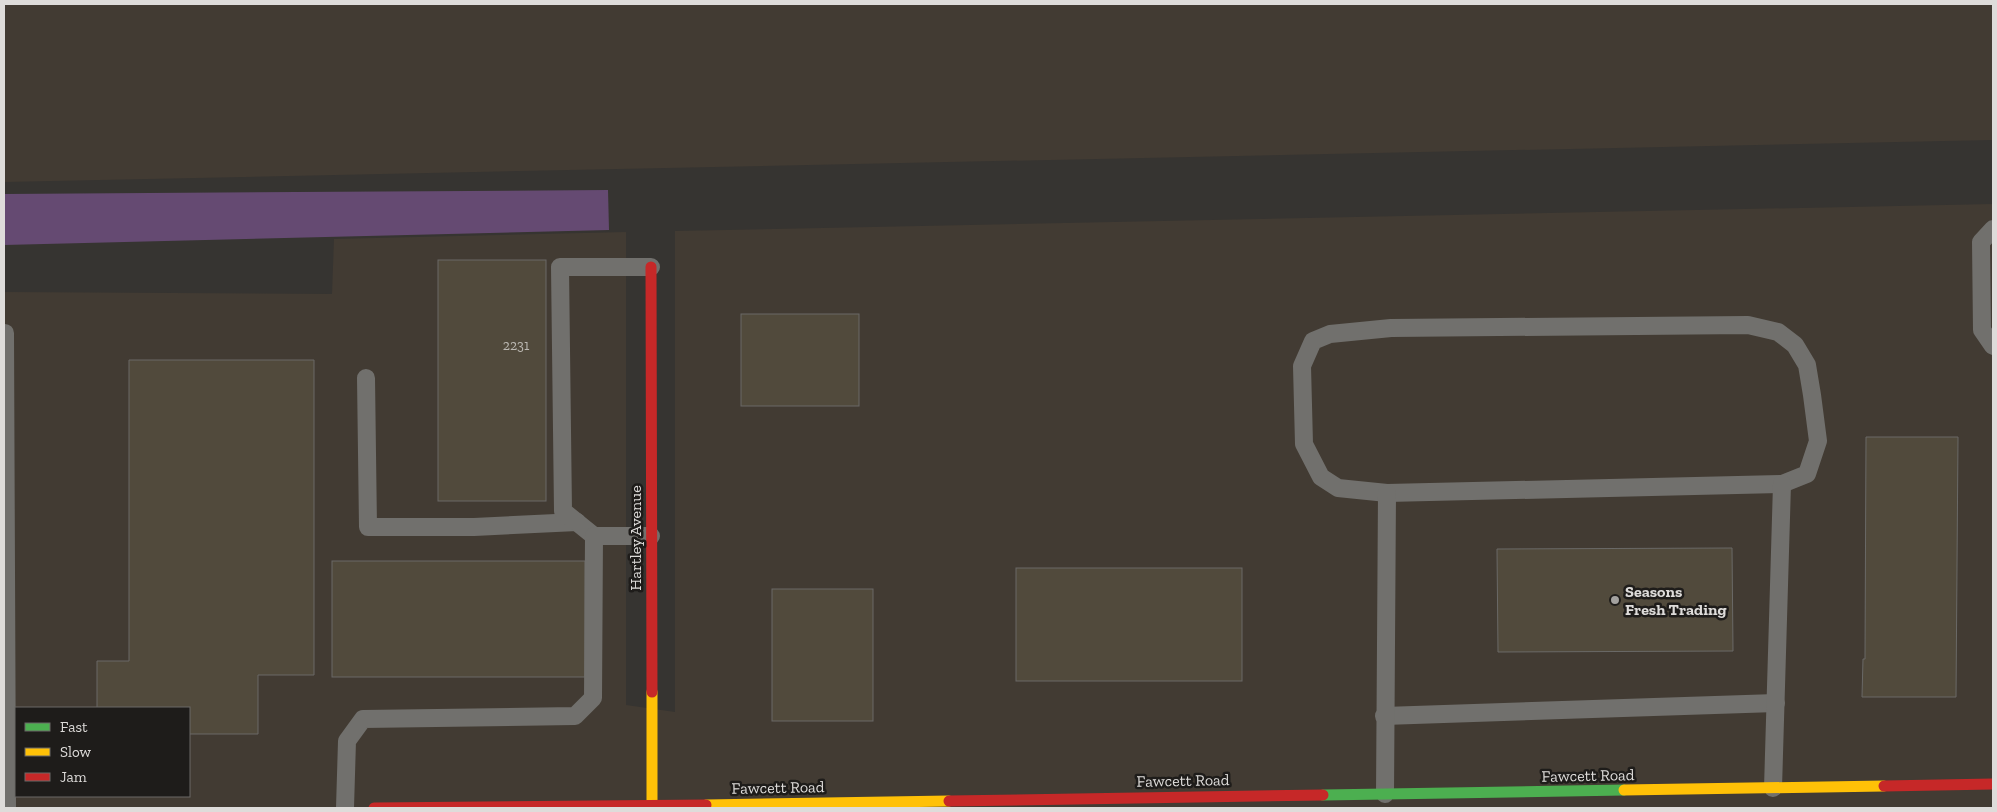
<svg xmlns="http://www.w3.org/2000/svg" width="1997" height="812" viewBox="0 0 1997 812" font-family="'Zilla Slab',serif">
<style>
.built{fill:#423b33;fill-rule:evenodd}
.green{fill:#654a72}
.building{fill:#514a3c;stroke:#6a6967}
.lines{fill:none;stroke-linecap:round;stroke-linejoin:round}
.lane{stroke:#71706d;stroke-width:18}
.fast{stroke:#4caf50;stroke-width:11}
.slow{stroke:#ffc107;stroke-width:11}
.jam{stroke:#c62828;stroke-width:11}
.poi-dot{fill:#a3a19f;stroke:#1e1c1a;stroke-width:2}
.labels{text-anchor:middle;stroke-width:5;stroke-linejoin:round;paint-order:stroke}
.number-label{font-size:14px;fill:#bbb8b2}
.street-label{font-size:16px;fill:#dedcda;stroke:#1e1c1a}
.poi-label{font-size:16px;font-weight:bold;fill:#dedcda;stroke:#1e1c1a;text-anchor:start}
</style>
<rect width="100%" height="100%" fill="#363431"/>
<g class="built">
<polygon points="4,4 1993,4 1993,140 4,182"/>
<path d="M1993 204V808H4V292L332 294 334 239 626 232V705L675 712V231ZM16 708H189V796H16Z"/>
</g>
<polygon class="green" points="608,190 609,230 4,245 4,194"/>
<g class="building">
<rect x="438" y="260" width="108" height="241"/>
<rect x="741" y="314" width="118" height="92"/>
<polygon points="129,360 314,360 314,675 258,675 258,734 189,734 189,708 97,708 97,661 129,661"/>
<polygon points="1866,437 1958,437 1956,697 1862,697 1863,659 1865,659"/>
<polygon points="1732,548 1733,651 1498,652 1497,549"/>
<rect x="332" y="561" width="253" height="116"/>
<rect x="1016" y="568" width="226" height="113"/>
<rect x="772" y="589" width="101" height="132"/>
</g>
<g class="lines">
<g class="lane">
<polyline points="1993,229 1981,242 1982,330 1993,346"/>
<polygon points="1748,325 1778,332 1795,345 1807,365 1812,395 1818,441 1807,474 1782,484 1387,493 1338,488 1321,477 1304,444 1302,366 1313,341 1330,334 1391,328"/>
<polyline points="5,333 7,808"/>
<polyline points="366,378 368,527 474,527 577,522"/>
<polyline points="594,536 563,511 560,267 651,267"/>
<polyline points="1384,716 1776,703"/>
<polyline points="1773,788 1782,484"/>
<polyline points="1385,794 1387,493"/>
<polyline points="345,808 347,741 363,719 575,716 593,698 594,536 651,536"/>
</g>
<polyline class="fast" points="1323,795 1624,790"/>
<g class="slow">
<polyline points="652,692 652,808"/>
<polyline points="1624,790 1884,786"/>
<polyline points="706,805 949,801"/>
</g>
<g class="jam">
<polyline points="651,267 652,692"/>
<polyline points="1884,786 1993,784"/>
<polyline points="949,801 1323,795"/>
<polyline points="374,808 706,805"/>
</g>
</g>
<circle class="poi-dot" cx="1615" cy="600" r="5"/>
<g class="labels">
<g class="number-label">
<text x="516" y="350">2231</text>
</g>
<g class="street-label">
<text transform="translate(635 538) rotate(-90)" y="6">Hartley Avenue</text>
<text transform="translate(1588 775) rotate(-1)" y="6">Fawcett Road</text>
<text transform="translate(1183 780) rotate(-1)" y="6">Fawcett Road</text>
<text transform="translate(778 787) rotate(-1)" y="6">Fawcett Road</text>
</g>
<g class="poi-label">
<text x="1625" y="597">Seasons<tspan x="1625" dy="18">Fresh Trading</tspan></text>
</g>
</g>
<rect width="1997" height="812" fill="none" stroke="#dedcda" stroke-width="10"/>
<rect x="15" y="707" width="175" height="90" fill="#1e1c1a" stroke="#6b6967"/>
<rect x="25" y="723" width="25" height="8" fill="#4caf50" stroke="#6b6967"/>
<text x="60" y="732" font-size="15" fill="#dedcda">Fast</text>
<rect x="25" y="748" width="25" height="8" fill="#ffc107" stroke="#6b6967"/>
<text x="60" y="757" font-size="15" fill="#dedcda">Slow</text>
<rect x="25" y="773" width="25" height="8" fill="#c62828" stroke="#6b6967"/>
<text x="60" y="782" font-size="15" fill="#dedcda">Jam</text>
</svg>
